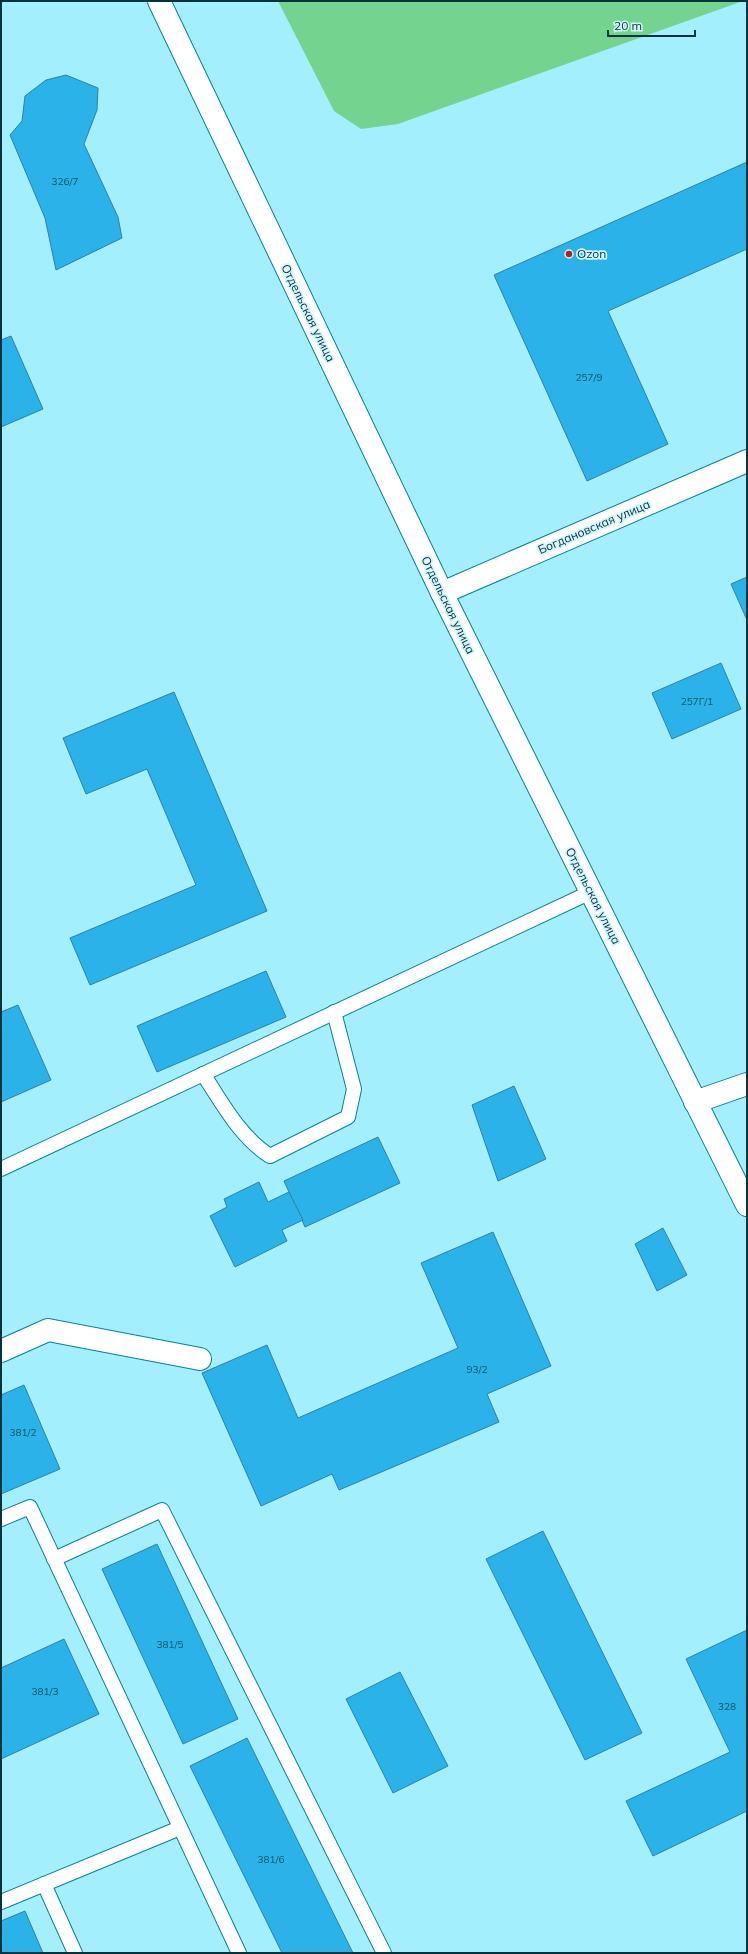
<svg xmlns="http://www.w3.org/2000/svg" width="748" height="1954" viewBox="0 0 748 1954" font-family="Mulish,sans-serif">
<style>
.water{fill:#74d48f}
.building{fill:#2ab2e9;stroke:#2f81a5}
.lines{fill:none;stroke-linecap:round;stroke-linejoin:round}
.service-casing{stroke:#078293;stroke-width:16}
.minor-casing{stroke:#078293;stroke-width:24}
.tertiary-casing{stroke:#078293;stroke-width:24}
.service{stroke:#fff;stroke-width:14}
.minor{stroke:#fff;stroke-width:22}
.tertiary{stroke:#fff;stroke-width:22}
.poi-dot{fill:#b1230f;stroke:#d2f5fc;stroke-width:1.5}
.labels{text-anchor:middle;stroke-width:3.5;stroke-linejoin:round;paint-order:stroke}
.number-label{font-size:10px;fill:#0f5366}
.poi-label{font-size:12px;fill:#06333a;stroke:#d2f5fc;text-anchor:start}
.street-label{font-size:12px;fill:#06333a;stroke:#d2f5fc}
</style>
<rect width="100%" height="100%" fill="#a4effe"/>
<polygon class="water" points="278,1 743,1 398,124 361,129 334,111"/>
<g class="building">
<polygon points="66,75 98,88 97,110 84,144 118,217 122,238 56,270 45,218 10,135 22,121 25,96 46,80"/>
<polygon points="747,162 747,249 608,311 668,444 587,481 494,275"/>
<polygon points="11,336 43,409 1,427 1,340"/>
<polygon points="747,577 747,620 731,584"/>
<polygon points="721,663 741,709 672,739 652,693"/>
<polygon points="174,692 267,911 90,985 70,938 196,885 147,769 86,794 63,738"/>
<polygon points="266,971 286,1017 157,1072 137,1026"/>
<polygon points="18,1005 51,1080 1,1102 1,1012"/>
<polygon points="514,1086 546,1159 498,1181 472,1105"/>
<polygon points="378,1137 400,1183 305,1227 284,1181"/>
<polygon points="259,1182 268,1202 289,1192 303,1220 282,1230 287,1241 235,1267 210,1216 227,1207 224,1199"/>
<polygon points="663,1228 687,1275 657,1291 635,1244"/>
<polygon points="493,1232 551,1366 487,1394 499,1422 339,1490 332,1474 261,1506 202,1373 267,1345 298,1418 458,1348 421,1263"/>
<polygon points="24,1385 60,1469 1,1494 1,1395"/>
<polygon points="543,1531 642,1733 585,1760 486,1559"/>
<polygon points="157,1544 238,1719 183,1744 102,1569"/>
<polygon points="747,1630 747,1811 653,1856 626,1801 730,1752 686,1659"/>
<polygon points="64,1639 99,1714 1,1759 1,1668"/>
<polygon points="400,1672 448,1766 393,1793 346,1699"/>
<polygon points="247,1738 353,1953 282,1953 190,1766"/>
<polygon points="25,1911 43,1953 1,1953 1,1921"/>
</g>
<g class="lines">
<defs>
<g id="service">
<path d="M203 1074C223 1104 240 1137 270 1156L348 1117 354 1089 334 1012"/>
<polyline points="1,1169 591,892"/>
<polyline points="1,1519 30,1507 239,1953"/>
<polyline points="54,1559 162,1510 384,1953"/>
<polyline points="44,1884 75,1953"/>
<polyline points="1,1902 180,1828"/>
</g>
<g id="minor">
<polyline points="442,593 747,461"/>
<polyline points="695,1102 747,1084"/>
<polyline points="1,1351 48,1330 200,1359"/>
</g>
<polyline id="tertiary" points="159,1 442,593 747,1205"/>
</defs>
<use href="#service" class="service-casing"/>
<use href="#minor" class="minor-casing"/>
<use href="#tertiary" class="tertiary-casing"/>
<use href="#service" class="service"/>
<use href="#minor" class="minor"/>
<use href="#tertiary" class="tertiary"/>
</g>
<circle class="poi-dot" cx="569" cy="254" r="4"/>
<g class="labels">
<g class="number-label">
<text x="65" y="185">326/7</text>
<text x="589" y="381">257/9</text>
<text x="697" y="705">257Г/1</text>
<text x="477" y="1373">93/2</text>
<text x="23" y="1436">381/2</text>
<text x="170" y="1648">381/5</text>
<text x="45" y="1695">381/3</text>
<text x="727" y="1710">328</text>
<text x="271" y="1863">381/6</text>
</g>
<g class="poi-label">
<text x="577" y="258">Ozon</text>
</g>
<g class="street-label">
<text transform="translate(308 313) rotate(64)" y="4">Отдельская улица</text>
<text transform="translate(594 527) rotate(-23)" y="4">Богдановская улица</text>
<text transform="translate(448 605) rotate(64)" y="4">Отдельская улица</text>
<text transform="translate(593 896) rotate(63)" y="4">Отдельская улица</text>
</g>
</g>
<rect width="748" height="1954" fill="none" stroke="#06333a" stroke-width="4"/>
<path d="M608 30v6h87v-6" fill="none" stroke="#06333a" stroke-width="2"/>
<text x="614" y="30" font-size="12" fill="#06333a" stroke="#d2f5fc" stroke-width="3" paint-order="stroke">20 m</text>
</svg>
